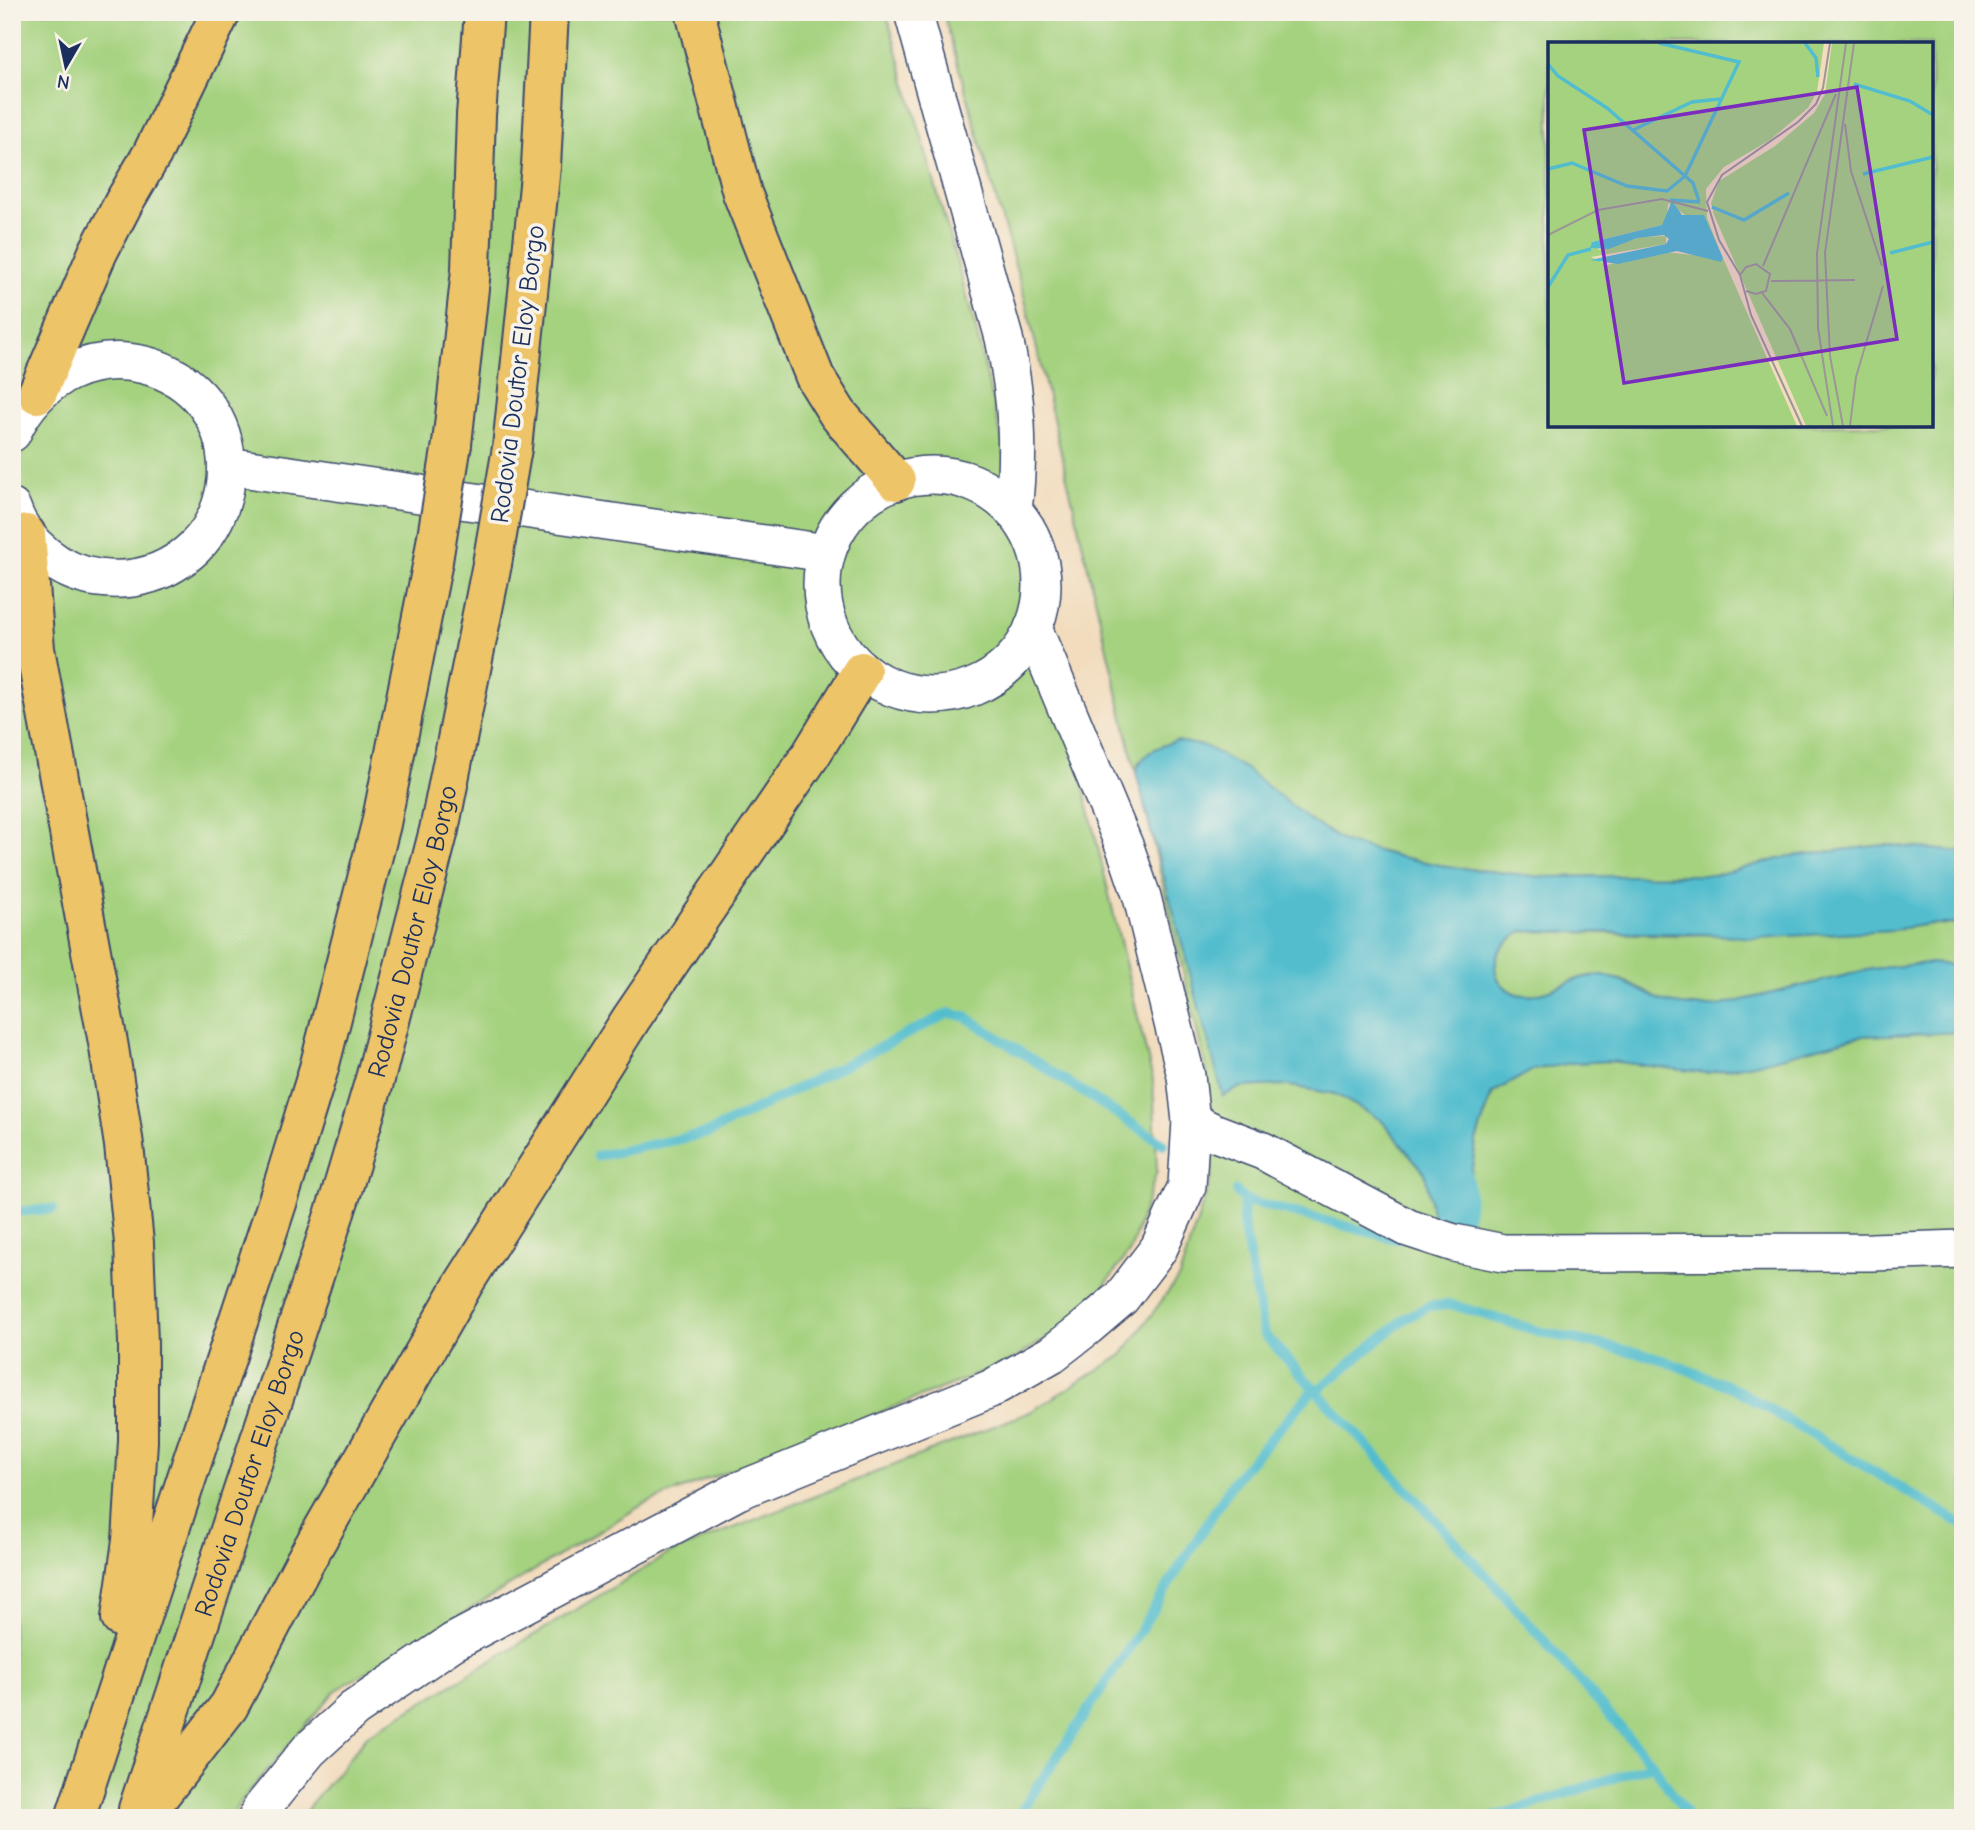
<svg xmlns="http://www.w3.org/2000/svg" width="1975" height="1830" viewBox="0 0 1975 1830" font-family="'Comic Neue',sans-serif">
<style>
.green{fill:#a5d27f;stroke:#60806e;stroke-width:2;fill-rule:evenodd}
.water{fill:#52bdce;stroke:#367696;stroke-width:2}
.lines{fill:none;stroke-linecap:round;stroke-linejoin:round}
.stream{stroke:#52bdce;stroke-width:10}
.minor-casing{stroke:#3b496c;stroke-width:40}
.highway-casing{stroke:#3b496c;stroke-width:42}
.minor{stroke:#fff;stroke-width:37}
.highway{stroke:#eec469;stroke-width:38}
.highway-bridge-casing{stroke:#3b496c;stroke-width:42;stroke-linecap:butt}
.highway-bridge{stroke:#eec469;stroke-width:38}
.labels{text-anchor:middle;stroke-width:7;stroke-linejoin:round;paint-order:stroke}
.street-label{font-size:26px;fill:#1b2f5e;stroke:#f7f3e8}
.inset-river{fill:none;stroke:#52bdce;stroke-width:3.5}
.inset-road{fill:none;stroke:#9c9797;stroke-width:2}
.view{fill:#7b2cbf;fill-opacity:0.15;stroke:#7b2cbf;stroke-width:3.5}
.inset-edge{fill:none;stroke:#1b2f5e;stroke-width:3.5}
</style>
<rect width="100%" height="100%" fill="#f7f3e8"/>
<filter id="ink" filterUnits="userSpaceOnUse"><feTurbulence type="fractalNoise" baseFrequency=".0143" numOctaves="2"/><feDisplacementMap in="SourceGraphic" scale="14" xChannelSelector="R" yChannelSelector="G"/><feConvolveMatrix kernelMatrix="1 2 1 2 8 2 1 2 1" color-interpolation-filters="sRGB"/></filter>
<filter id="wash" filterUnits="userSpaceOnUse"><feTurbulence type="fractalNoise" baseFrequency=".00686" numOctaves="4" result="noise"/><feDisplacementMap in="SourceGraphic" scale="28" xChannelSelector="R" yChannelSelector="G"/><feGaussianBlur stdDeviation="1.57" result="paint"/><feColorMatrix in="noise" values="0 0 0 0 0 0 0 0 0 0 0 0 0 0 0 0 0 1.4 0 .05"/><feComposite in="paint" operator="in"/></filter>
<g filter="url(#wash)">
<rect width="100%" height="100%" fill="#f2dcbd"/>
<g class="green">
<polygon points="12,12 886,12 974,322 1153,1081 1157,1171 1130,1251 1081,1317 1007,1363 644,1504 335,1691 238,1805 232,1818 12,1818"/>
<path d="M943 12H1963V852L1884 845 1792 856 1715 875 1543 877 1450 867 1396 856 1344 842 1308 819 1139 761 1136 773 1027 307ZM1550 44H1931V425H1550Z"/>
<polygon points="1140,787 1223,1095 1241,1087 1285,1085 1335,1094 1381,1120 1464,1220 1476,1141 1493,1093 1533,1070 1572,1063 1610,1061 1707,1073 1758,1063 1860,1036 1963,1032 1963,1818 300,1818 368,1735 670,1553 1030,1412 1122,1355 1179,1277 1212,1176 1207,1073"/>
<path d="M1929 924 1963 925V966L1928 963 1872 969 1719 1006C1701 1007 1683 1007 1666 1002 1652 998 1641 987 1627 982 1619 979 1609 977 1601 976 1569 970 1529 1017 1501 983 1495 976 1494 966 1497 957 1500 946 1513 938 1522 931L1677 935 1892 930Z"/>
</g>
<path class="water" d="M1176 741 1205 746 1246 769 1308 819 1344 842 1396 856 1450 867 1543 877 1715 875 1792 856 1884 845 1963 852V924H1929L1892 930 1756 938 1703 934 1522 931C1513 938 1500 946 1497 957 1494 966 1495 976 1501 983 1528 1016 1569 972 1601 976 1626 978 1643 995 1666 1002 1683 1007 1701 1007 1719 1006L1872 969 1928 963 1963 966V1032L1860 1036 1758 1063 1707 1073 1610 1061 1572 1063 1533 1070 1492 1093 1476 1141 1464 1220 1435 1229 1425 1173 1381 1120 1335 1094 1285 1085 1241 1087 1223 1096 1136 773C1142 752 1157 747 1176 741Z"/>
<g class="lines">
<g class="stream">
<polyline points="597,1156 708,1133 949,1013 966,1017 1164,1144"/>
<polyline points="1236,1191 1244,1200 1396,1239"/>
<polyline points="1244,1200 1243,1223 1264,1334 1495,1585 1653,1765 1689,1818"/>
<polyline points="12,1212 53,1209"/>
<path d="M1452 1234C1474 1223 1471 1192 1466 1170"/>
<polyline points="1317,1391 1403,1320 1429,1306 1453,1305 1541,1332 1652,1356 1734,1388 1963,1525"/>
<polyline points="1017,1818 1134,1640 1235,1479 1315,1388"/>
<polyline points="1491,1818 1653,1765"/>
</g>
</g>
</g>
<g filter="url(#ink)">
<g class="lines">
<defs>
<g id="minor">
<path d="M913 12 1004 338C1017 398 1020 449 1013 511"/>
<path d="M12 433C67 312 237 356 226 481 223 506 212 530 195 547 168 573 134 583 98 578 60 573 24 544 12 508"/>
<polyline points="227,466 826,553"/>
<circle cx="932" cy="585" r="110"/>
<polyline points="1191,1121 1213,1132 1263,1151 1408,1228 1454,1243 1503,1253 1871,1252 1963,1249"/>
<polyline points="257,1818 261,1809 309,1750 354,1709 453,1642 738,1491 990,1389 1052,1354 1087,1327 1121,1298 1159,1248 1187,1186 1191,1121 1186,1076 1142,897 1126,850 1033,628"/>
</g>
<g id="highway">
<polyline points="695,12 742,193 815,377 838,414 896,481"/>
<polyline points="37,394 98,252 124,202 152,154 221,12"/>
<polyline points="452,444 471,270 476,115 484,12"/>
<polyline points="512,448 541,166 549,12"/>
<polyline points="26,534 35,649 109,1048 124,1145 134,1243 138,1342 138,1441 132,1541 121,1618"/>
<path id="s1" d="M138 1809 341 1194 375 1079 439 830 492 564"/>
<polyline points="75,1818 284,1182 319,1068 381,824 433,561"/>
<polyline points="142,1818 229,1706 304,1563 464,1283 631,1019 812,753 862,671"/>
</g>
</defs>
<use href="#minor" class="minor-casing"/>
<use href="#highway" class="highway-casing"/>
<use href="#minor" class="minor"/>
<use href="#highway" class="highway"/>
<defs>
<g id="highway-bridge">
<polyline points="433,561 452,444"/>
<polyline points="492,564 512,448"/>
</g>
</defs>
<use href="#highway-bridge" class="highway-bridge-casing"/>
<use href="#highway-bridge" class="highway-bridge"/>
</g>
</g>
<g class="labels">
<g class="street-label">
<text transform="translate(517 374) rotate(-83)" y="9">Rodovia Doutor Eloy Borgo</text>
<text dy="9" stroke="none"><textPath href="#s1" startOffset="920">Rodovia Doutor Eloy Borgo</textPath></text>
<text dy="9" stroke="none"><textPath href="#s1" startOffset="354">Rodovia Doutor Eloy Borgo</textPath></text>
</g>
</g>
<g transform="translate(1548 42)">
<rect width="385" height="385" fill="#f2dcbd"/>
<path d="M0 1H276L269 50 260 66 222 98 176 125 158 147 159 176 174 214 155 173 140 175 120 161 119 179 114 183 44 200 51 208 92 195 118 194V202L43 215 59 223 116 210 175 216 249 384H0ZM284 1H385V384H258L166 173 163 161 171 139 227 104 266 71 277 52Z" fill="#a5d27f"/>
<path d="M124 159 134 173H156L175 216 173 220 129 209 70 222 42 218 118 202 121 197 116 193 89 196 61 207 42 206 44 200 114 183Z" fill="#52bdce"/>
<path class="inset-river" d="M111 1 191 20 137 134M257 1 268 16 270 35M0 22 10 34 59 66 145 141 151 159M306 42 362 59 385 73M83 89 144 60 172 57M0 127 24 121 79 144 119 149 136 135M315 132 385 115M122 158 152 160M164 165 196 178 241 151M342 211 385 200M0 245 20 213 43 207"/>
<path class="inset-road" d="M297 82 303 129 334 224M0 193 50 168 114 157 160 169M215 224 288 52M192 233 198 225 208 222 222 232 218 249 208 252 198 249M223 239 307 238M214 251 242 287 279 374M254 384 203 273 192 233 171 198 159 160 174 133 250 80 268 62 275 46 282 1M285 384 270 286 269 211 298 1M295 384 282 314 277 211 306 1M302 384 308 335 335 244"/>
<path class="view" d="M309 45 349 297 76 341 36 88Z"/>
<rect width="385" height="385" class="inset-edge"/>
</g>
<rect width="1975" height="1830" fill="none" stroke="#f7f3e8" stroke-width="42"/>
<g transform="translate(66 66) rotate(189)" stroke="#f7f3e8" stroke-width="5" paint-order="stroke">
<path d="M0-5L12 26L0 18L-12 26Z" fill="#1b2f5e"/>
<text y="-10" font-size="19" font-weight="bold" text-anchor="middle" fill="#1b2f5e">N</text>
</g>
</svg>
